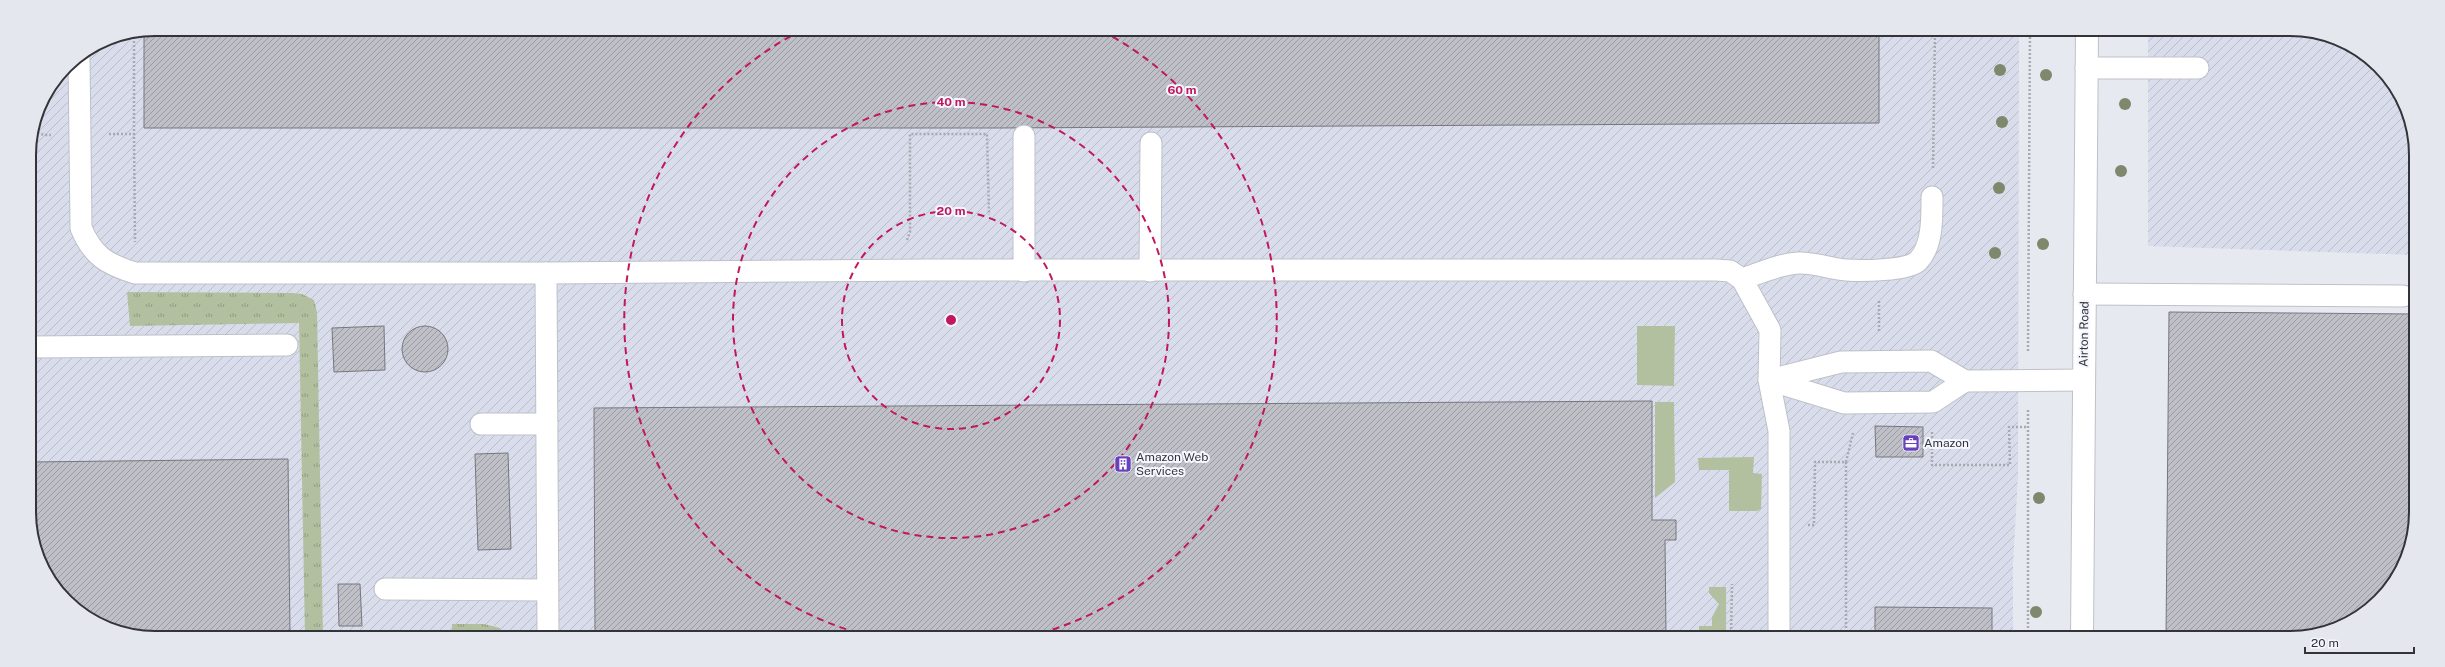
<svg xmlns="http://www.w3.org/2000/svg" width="2445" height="667" viewBox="0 0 2445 667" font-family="'Public Sans',sans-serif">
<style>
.industrial{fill:url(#industrial-furrows)}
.grass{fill:url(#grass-tufts)}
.garden{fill:#b3c0a0}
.building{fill:url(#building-hatch);stroke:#76777e}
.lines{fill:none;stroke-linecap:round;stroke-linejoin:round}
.service-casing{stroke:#bec1c8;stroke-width:23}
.tertiary-casing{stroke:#bec1c8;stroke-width:24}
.path{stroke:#a8aab0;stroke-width:2.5;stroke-dasharray:2 2;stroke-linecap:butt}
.service{stroke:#fff;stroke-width:21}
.tertiary{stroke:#fff;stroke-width:22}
.tree{fill:#7e886d}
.ring{fill:none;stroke:#c2185b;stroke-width:2;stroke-dasharray:7 5}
.labels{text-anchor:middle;stroke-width:4;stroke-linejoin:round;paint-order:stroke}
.street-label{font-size:12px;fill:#333437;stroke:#f4f7ff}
.poi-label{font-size:12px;fill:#333437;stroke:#f4f7ff;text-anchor:start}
.rim{fill:none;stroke:#333437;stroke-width:2}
.centre{fill:#c2185b;stroke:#f4f7ff;stroke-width:2}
.ring-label{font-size:12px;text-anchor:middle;font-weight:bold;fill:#c2185b;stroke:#f4f7ff;stroke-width:4;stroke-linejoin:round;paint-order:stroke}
</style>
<defs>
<pattern id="industrial-furrows" width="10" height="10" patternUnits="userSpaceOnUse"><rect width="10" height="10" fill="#d8dceb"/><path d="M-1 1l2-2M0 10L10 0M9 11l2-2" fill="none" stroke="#babdca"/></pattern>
<pattern id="grass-tufts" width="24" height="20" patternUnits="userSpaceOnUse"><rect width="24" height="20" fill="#b3c0a0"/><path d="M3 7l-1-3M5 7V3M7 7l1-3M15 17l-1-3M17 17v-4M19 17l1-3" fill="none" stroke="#929d83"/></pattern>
<pattern id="building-hatch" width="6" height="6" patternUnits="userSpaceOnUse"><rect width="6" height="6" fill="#bebfc7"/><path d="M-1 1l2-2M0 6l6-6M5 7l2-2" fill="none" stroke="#9b9ca2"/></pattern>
</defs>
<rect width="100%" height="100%" fill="#e7e9f1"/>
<g class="industrial">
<polygon points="155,29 2019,31 2018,476 2013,566 2013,637 130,636 92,621 66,601 46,575 31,537 29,147 42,99 66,66 107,39"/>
<polygon points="2148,31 2315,31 2353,46 2379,66 2403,99 2414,131 2414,255 2148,246"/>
</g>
<g class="grass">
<polygon points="127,292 292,293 302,294 314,300 317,312 323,636 305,636 299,323 130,326"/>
<polygon points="452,624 484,624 500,628 502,636 452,636"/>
</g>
<g class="garden">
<polygon points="1637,326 1675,326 1674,386 1637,385"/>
<polygon points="1655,402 1674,402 1675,482 1655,498"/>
<polygon points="1754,457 1753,473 1762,474 1761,509 1757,511 1729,511 1729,470 1699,470 1698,458"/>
<polygon points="1709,587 1726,587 1726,637 1699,637 1699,626 1712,626 1712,617 1719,604 1709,593"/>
</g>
<g class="building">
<polygon points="155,29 1879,31 1879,123 998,128 144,128 144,31"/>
<polygon points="2237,31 2315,31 2325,35 2237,36"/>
<polygon points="2169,312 2414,314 2414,537 2399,575 2373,607 2338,628 2298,638 2166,638"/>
<circle cx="425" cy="349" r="23"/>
<polygon points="384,326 385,370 334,372 332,328"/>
<polygon points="1652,401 1652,520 1676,520 1676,540 1665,540 1666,637 595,636 594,408"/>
<polygon points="1875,426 1923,427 1923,457 1876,457"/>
<polygon points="508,453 511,549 478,550 475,454"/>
<polygon points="288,459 290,636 130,636 92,621 66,601 46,575 31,537 31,462"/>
<polygon points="338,584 360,584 362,626 339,626"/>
<polygon points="1875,607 1992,608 1992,637 1875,637"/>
</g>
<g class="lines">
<defs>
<g id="service">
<path d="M79 57 81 228C93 256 106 264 135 273H546"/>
<polyline points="2086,68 2198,68"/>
<polyline points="1024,271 1024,136"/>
<polyline points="1150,271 1151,143"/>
<polyline points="1742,279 1770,330 1769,380 1779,431 1779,637"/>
<polyline points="2084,294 2403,296"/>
<polyline points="30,347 287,345"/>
<polygon points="1931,361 1965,381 1933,402 1844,403 1769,380 1841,362"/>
<polyline points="1965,381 2084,380"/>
<polyline points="481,424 547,424"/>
<polyline points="385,589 547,590"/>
<path d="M548 636 546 273 930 270H1716L1730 271 1742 279C1760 273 1780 264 1798 263 1814 262 1830 269 1846 270 1860 271 1908 271 1918 261 1933 246 1932 216 1932 197"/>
</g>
<polyline id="tertiary" points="2082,638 2087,31"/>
</defs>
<use href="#service" class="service-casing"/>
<use href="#tertiary" class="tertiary-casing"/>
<g class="path">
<polyline points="134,33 134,134"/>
<polyline points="34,131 44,135 51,135"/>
<polyline points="109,134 134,134 135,242"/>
<polyline points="1933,168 1935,31"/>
<polyline points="907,240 910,232 910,134 987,134 989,215"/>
<polyline points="1879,331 1879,300"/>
<polyline points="2028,351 2030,31"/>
<polyline points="2028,410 2028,637"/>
<polyline points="1932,432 1932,465 2010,465 2009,427 2028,427"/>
<polyline points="1846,462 1853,433"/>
<polyline points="1808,525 1814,525 1815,462 1846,462 1846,637"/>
<polyline points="1731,637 1732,584"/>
</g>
<use href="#service" class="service"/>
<use href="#tertiary" class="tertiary"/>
</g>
<g class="tree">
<circle cx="2000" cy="70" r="6"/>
<circle cx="2046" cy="75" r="6"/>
<circle cx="2125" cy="104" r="6"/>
<circle cx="2002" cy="122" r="6"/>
<circle cx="2121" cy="171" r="6"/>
<circle cx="1999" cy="188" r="6"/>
<circle cx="2043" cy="244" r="6"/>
<circle cx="1995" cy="253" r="6"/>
<circle cx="2039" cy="498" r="6"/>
<circle cx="2036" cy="612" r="6"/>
</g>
<g class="ring">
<circle cx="951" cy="320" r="109"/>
<circle cx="951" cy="320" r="218"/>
<path d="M869 636A326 326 0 0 1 800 31M1102 31A326 326 0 0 1 1030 636"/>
</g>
<defs>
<symbol id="office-square" viewBox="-11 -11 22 22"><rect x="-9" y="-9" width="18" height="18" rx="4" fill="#6842ba" stroke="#f4f7ff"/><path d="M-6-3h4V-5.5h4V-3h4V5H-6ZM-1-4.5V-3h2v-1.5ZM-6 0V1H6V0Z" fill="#fff"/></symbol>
<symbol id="building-square" viewBox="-11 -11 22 22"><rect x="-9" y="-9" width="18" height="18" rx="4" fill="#6842ba" stroke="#f4f7ff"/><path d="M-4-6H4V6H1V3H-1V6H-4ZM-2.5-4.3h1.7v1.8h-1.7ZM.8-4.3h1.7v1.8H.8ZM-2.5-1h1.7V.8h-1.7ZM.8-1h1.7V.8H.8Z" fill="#fff"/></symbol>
</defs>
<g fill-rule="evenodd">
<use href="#office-square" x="1901" y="433" width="20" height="20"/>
<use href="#building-square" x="1113" y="454" width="20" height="20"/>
</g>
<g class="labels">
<g class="street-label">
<text transform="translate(2084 334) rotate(-89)" y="4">Airton Road</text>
</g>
<g class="poi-label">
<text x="1924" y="447">Amazon</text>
<text x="1136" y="461">Amazon Web<tspan x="1136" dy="14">Services</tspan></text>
</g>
</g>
<path d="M0 0H2445V667H0ZM155 36H2290A119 119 0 0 1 2409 155V512A119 119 0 0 1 2290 631H155A119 119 0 0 1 36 512V155A119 119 0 0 1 155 36Z" fill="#e5e7ef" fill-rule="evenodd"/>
<path class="rim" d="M155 36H2290A119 119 0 0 1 2409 155V512A119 119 0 0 1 2290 631H155A119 119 0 0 1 36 512V155A119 119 0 0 1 155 36Z"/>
<circle cx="951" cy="320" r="6" class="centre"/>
<g class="ring-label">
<text x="1182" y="94">60 m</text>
<text x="951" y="106">40 m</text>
<text x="951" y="215">20 m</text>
</g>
<path d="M2305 647v6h109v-6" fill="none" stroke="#333437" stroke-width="2"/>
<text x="2311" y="647" font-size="12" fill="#333437" stroke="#f4f7ff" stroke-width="3" paint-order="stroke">20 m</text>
</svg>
